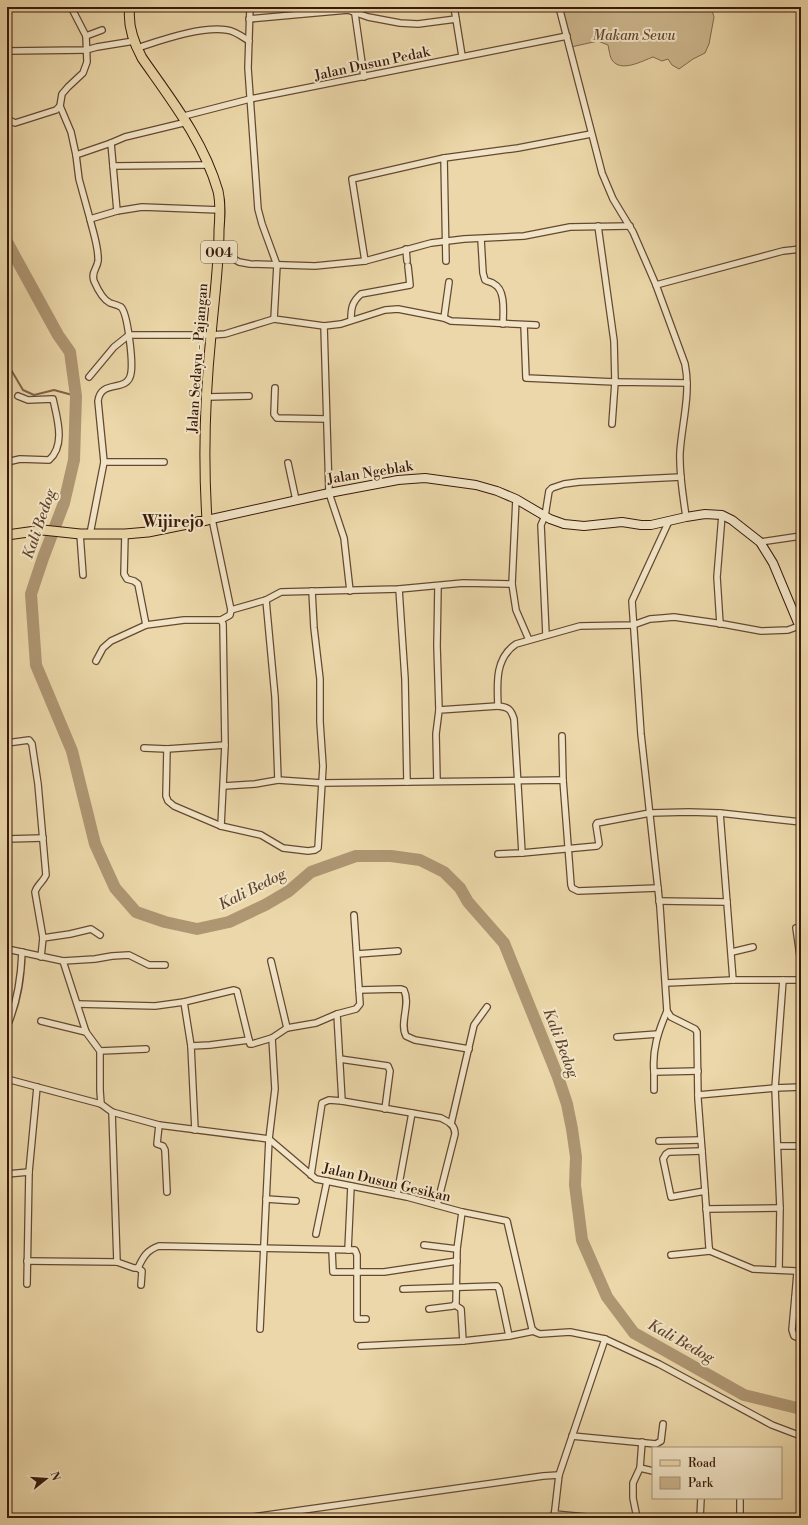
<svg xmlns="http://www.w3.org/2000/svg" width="808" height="1525" viewBox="0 0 808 1525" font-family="'Libre Bodoni',serif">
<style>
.green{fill:#cdb78e;stroke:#82684c}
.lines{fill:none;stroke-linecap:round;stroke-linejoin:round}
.stream{stroke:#7f6449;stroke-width:2}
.river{stroke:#ae9673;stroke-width:12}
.street-casing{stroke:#654832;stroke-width:8}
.secondary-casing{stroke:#38190a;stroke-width:10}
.primary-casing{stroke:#38190a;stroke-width:11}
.street{stroke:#f2e5c7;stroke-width:5.5}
.secondary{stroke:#f2e5c7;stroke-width:8}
.primary{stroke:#ebd7a9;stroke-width:9}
.labels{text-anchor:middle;stroke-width:4;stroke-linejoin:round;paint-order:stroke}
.shield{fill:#f2e5c7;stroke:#705643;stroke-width:1}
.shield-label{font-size:13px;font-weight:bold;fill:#38190a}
.park-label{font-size:14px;font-style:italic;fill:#654832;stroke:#f2e5c7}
.street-label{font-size:14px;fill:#38190a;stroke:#f2e5c7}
.water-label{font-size:15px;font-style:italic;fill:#61452f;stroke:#f2e5c7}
.quarter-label{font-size:16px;font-weight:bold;fill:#38190a;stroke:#f2e5c7}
</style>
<rect width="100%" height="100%" fill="#ebd7a9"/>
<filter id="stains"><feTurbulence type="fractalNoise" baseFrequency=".005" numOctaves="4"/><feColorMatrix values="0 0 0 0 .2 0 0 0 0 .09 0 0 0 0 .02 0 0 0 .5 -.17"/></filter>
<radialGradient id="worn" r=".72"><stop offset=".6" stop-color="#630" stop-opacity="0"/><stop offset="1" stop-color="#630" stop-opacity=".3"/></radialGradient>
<path class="green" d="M562 7H711L714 17 709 44 705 53 693 59 679 69 672 65 668 59 662 61 653 57C642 61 621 73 612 60 610 57 609 50 608 45L598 41 571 47Z"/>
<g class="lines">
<polyline class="stream" points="7,363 23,390 34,395 54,390 76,396"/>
<polyline class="river" points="7,242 58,335 70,352 76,396 74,460 64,503 43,558 31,594 36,665 72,751 95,844 115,888 136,912 165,922 197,929 229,922 265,905 289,891 311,872 356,856 391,856 420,860 444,872 460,888 468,902 504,943 558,1077 567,1104 572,1129 576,1157 575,1185 582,1240 607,1297 634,1333 744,1395 801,1409"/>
<defs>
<g id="street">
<polyline points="250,7 248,68 258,209 262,224 277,265 274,319 324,326 341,324 385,310 398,309 444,318 451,321 536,325"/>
<polyline points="354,7 364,77"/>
<polyline points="454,7 456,19"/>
<path d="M559 7 602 173 613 199 633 232 656 285 685 364C691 393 682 423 680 452 679 474 683 495 686 517"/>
<polyline points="249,19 348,10 368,17 400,23 418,24 456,19 462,56"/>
<polyline points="86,36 102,30"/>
<path d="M137 48C162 40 201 26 227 30 235 31 243 37 249 41"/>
<polyline points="7,51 86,50 97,47 134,41"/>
<polyline points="60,106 71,132 76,155"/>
<polyline points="184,116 250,99 567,36"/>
<polyline points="7,119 15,123 56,110 60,106 62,94 68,87 83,73 87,62 86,36 71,7"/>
<polyline points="187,122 125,137 111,143 76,155 79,179 90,219 117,211 142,207 220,210"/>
<polyline points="591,134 518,148 444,158 352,179 365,261 431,243 464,239 524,236 570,227 630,226"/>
<polyline points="111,143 117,211"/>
<polyline points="444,158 446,261"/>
<polyline points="113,166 208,165"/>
<path d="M481 239 483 273 485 280C488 282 492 282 494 284 506 290 503 313 503 324"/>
<polyline points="406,249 407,261"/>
<polyline points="219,250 239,262 250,264 315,266 365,261"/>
<polyline points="656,285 783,251 801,249"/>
<polyline points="444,318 449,282"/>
<path d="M351 320C351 308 352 302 361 294L410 285 408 266"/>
<polyline points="524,325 526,378 615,382 614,341 598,226"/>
<polyline points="324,326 329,493 344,538 350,591"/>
<polyline points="89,377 114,347 129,335 211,335 225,334 274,319"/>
<polyline points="275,388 274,414 277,418 326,419"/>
<polyline points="207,397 249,396"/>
<polyline points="612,424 615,382 687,383"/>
<path d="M7 462 20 459 49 460C66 445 57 418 53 399L28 400 18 396"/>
<polyline points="104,462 164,462"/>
<polyline points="288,463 296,500"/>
<polyline points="212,519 231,610 230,615 221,620"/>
<polyline points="669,521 632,601 641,734 660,907 667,1011 671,1017 695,1029 697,1032 698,1099 705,1191"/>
<polyline points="80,534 83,575"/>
<path d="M90 534 104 462 98 401C101 378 128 394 131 373 133 362 128 314 121 307 117 305 113 304 110 303 102 299 97 288 94 281 91 272 97 269 98 261 99 248 93 232 90 219"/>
<polyline points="125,534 124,574 127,579 134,581 138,584 146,625 184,620 221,620 223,624 225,745 221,826"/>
<polyline points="760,542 801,536"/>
<polyline points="512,584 516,610 529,640"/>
<polyline points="438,586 437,646 439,710"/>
<polyline points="399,589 405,679 407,782"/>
<polyline points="266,600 275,697 278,780 322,783 563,780 571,885 572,888 578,891 658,888"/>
<polyline points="231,610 266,600 281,592 399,589 463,583 512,584 516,499"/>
<polyline points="720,624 717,577 722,515"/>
<polyline points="546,635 541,525 545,516 549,491 552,488 564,484 579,482 681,477"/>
<polyline points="96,661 103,648 111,641 146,625"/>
<polyline points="562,736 563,780"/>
<path d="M7 743 29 740 32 744 38 784 46 875C43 882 37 885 35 892L43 938 41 957"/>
<polyline points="144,748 167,749 225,745"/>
<polyline points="167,749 166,796 168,801 174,806 221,826 261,835 283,848 308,851 315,850 318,848 323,766 320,722 320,679 314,628 312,591"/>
<polyline points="437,781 436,734 439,710 498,706"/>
<polyline points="224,786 255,784 278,780"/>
<polyline points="720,813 733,980 801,980"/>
<polyline points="7,839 43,838"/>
<path d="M522 853 514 719C511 709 508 707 498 706 497 683 495 658 516 644L580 626 633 625 650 619 663 618 674 617 723 624 761 631 788 630 799 626"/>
<polyline points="498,854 522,853 597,846 599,844 596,825 597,823 650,813 689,812 720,813 801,822"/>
<polyline points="659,901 727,902"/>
<polyline points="796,928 801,963"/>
<polyline points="43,938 70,934 91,929 100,935"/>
<polyline points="7,949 63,961 86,1032 100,1051 100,1090 101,1104"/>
<polyline points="732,952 753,947"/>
<polyline points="357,954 398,951"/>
<polyline points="63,961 95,959 112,956 129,955 149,965 165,965"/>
<polyline points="271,961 287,1028"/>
<polyline points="666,983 733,980"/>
<path d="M359 990 401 989 404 990C411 1004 399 1023 406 1036L415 1040 469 1049"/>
<polyline points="184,1002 191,1046"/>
<polyline points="78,1004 155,1006 184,1002 234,990 237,991 249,1040 210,1045 191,1046 195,1130"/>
<path d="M667 1011C658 1032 652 1050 654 1072L698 1071"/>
<polyline points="41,1021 86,1032"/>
<path d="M7 1024H8C18 1000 21 978 22 952"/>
<polyline points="617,1037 658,1034"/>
<polyline points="249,1040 250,1044 252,1044 272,1038"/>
<polyline points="100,1051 146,1049"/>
<polyline points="340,1059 388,1066 390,1071 385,1109"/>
<polyline points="654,1072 654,1090"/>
<polyline points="7,1079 101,1104 112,1112 159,1125 269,1139 316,1179 407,1197 462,1212 507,1221 532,1329 535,1332 540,1334 570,1332 605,1339 559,1475 554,1518"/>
<polyline points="698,1095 775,1088 801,1087"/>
<path d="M342 1101 441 1118C449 1122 455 1125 455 1134L437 1205"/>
<polyline points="112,1112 117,1262"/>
<polyline points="451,1124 474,1025 487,1007"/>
<polyline points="159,1125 157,1144 163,1146 165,1150 167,1192"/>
<polyline points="659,1141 701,1140"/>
<polyline points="778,1146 801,1146"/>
<polyline points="702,1151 669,1152 666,1154 663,1159 671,1197 705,1191 709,1247 710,1251 753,1269 796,1271 797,1273 795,1297 801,1297"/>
<polyline points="7,1174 29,1172"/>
<polyline points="311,1175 322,1103 329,1100 342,1101 337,1014 356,1009 360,1004 354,915"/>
<polyline points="397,1195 412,1113"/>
<polyline points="266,1199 296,1201"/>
<polyline points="706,1209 780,1208"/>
<polyline points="316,1234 327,1181"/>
<polyline points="424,1245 457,1249"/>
<polyline points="332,1250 333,1272 384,1272 457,1261"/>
<polyline points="348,1250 351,1186"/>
<polyline points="671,1255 710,1251"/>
<polyline points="27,1261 117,1262 134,1268 138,1268 142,1271 141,1285"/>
<path d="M138 1268C143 1257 147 1250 159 1246L355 1250 357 1255V1319H366"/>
<polyline points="779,1270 780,1208 775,1088 783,980"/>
<polyline points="27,1284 29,1172 37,1087"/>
<polyline points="403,1289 497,1286 499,1289 509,1336 534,1331"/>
<polyline points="795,1297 792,1330 794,1336 801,1339"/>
<polyline points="455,1305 461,1309 463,1341"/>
<polyline points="429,1309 453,1306 456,1303 457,1249 462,1212"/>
<polyline points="260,1329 269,1139 275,1089 272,1038 287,1028 316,1023 337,1014"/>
<polyline points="605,1339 659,1364 772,1425 801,1436"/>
<polyline points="361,1346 463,1341 509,1336"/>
<polyline points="572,1436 656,1444 661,1441 663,1424"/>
<polyline points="640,1468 653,1471"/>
<polyline points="740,1498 740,1518"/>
<polyline points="554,1514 597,1518"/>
<polyline points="246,1518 543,1476 559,1475"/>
<polyline points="637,1518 633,1498 633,1483 640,1468 642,1442"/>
<polyline points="700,1518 701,1498"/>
<polyline points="800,1518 801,1509"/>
</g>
<polyline id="secondary" points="207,520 329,493 398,480 425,478 476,485 497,491 516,499 550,519 564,524 584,526 622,522 641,525 651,525 686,517 705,514 722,515 732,520 760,542 773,563 801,630"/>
<path id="primary" d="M7 535 43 530 80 534H125L148 532 207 520C203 459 205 396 211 335 214 300 219 265 219 230 220 217 221 204 218 191 203 140 172 101 142 58 134 43 127 25 130 7"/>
</defs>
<use href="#street" class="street-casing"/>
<use href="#secondary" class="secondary-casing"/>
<use href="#primary" class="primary-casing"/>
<use href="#street" class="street"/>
<use href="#secondary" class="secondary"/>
<use href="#primary" class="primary"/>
</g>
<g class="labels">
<rect class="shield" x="201" y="241" width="36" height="22" rx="3"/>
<g class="shield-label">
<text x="219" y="257">004</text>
</g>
<g class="park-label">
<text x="634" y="40">Makam Sewu</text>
</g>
<g class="street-label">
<text transform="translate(372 63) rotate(-12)" y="5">Jalan Dusun Pedak</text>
<text transform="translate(197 358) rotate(-86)" y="5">Jalan Sedayu - Pajangan</text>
<text transform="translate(370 472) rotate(-9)" y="5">Jalan Ngeblak</text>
<text transform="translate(387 1182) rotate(13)" y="5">Jalan Dusun Gesikan</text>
</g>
<g class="water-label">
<text transform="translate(39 524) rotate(-71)" y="5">Kali Bedog</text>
<text transform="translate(252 889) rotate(-27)" y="5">Kali Bedog</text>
<text transform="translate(561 1043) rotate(69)" y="5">Kali Bedog</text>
<text transform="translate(681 1341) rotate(29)" y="5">Kali Bedog</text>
</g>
<g class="quarter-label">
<text x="173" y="527">Wijirejo</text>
</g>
</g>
<rect width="808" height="1525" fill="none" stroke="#ebd7a9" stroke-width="24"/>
<rect x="8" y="8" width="792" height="1509" fill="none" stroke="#38190a" stroke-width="2"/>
<rect x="12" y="12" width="784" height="1501" fill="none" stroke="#38190a"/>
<rect x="652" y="1447" width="130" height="52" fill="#f2e5c7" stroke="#a8937b"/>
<rect x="660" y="1460" width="20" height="6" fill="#ebd7a9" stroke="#a8937b"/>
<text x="688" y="1467" font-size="12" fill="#38190a">Road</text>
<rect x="660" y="1477" width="20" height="12" fill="#cdb78e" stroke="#a8937b"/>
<text x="688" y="1487" font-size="12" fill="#38190a">Park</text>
<g transform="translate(46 1479) rotate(73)" stroke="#f2e5c7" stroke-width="3" paint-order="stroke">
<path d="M0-3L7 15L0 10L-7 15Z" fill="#38190a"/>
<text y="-6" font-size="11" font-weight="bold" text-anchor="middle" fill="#38190a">N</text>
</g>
<rect width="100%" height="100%" filter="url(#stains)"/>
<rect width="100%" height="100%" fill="url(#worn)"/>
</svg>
